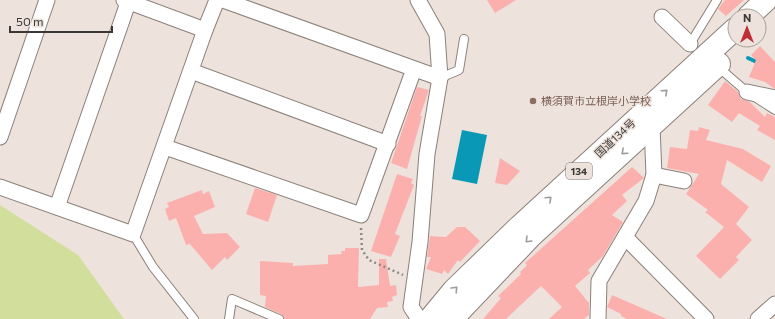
<svg xmlns="http://www.w3.org/2000/svg" width="775" height="319" viewBox="0 0 775 319" font-family="Commissioner,'Noto Sans JP',sans-serif">
<style>
.green{fill:#d2de9c}
.water{fill:#0999b6}
.lines{fill:none;stroke-linecap:round;stroke-linejoin:round}
.stream{stroke:#0999b6;stroke-width:4}
.building{fill:#fcb0ae}
.service-casing{stroke:#8a807a;stroke-width:10}
.minor-casing{stroke:#8a807a;stroke-width:17}
.trunk-casing{stroke:#8a807a;stroke-width:24}
.path{stroke:#8f8883;stroke-width:2.5;stroke-dasharray:2 3;stroke-linecap:butt}
.service{stroke:#fff;stroke-width:8}
.minor{stroke:#fff;stroke-width:15}
.trunk{stroke:#fff;stroke-width:22}
.oneway{stroke:#9e9c9a}
.education-dot{fill:#8d6e63;stroke:#eee3dc;stroke-width:1.5}
.labels{text-anchor:middle;stroke-width:3;stroke-linejoin:round;paint-order:stroke}
.shield{fill:#eee3dc;stroke:#716b67;stroke-width:1}
.shield-label{font-size:10px;font-weight:bold;fill:#3c3835}
.education-label{font-size:11px;fill:#785e54;stroke:#eee3dc;text-anchor:start}
.street-label{font-size:11px;fill:#3c3835;stroke:#eee3dc}
</style>
<rect width="100%" height="100%" fill="#eee3dc"/>
<polygon class="green" points="0,205 78,255 124,319 0,319"/>
<polygon class="water" points="462,130 487,135 477,184 452,179"/>
<g class="lines">
<polyline class="stream" points="748,58 759,63"/>
</g>
<g class="building">
<polygon points="487,0 516,0 495,13"/>
<polygon points="725,0 744,0 726,16 718,9"/>
<polygon points="760,46 775,62 775,89 765,82 749,77 756,60 751,55"/>
<polygon points="725,81 738,92 741,99 750,102 765,117 767,113 775,117 775,140 757,130 760,126 739,113 732,122 708,105"/>
<polygon points="417,87 429,90 420,116 422,116 407,169 391,163"/>
<polygon points="699,127 710,130 706,140 743,149 771,166 762,182 727,160 721,184 749,207 736,224 752,240 736,257 739,260 720,279 696,256 724,227 705,212 708,210 686,194 699,174 667,168 670,147 687,149 690,130 698,131"/>
<polygon points="500,158 520,171 507,185 495,183"/>
<polygon points="632,167 644,178 622,195 627,201 612,215 623,222 603,256 588,270 590,273 575,286 589,303 589,315 584,319 549,319 562,307 541,286 506,319 483,319 501,298 498,296 521,274 520,272 527,265 525,263"/>
<polygon points="397,174 413,179 411,183 414,185 395,234 400,236 391,257 371,251"/>
<polygon points="255,188 277,195 268,222 246,214"/>
<polygon points="202,190 203,194 209,191 215,207 194,216 203,234 227,233 240,247 227,260 225,257 212,270 190,244 186,245 176,218 169,221 165,209 169,207 167,203"/>
<polygon points="457,227 465,227 480,241 460,262 458,260 448,274 444,270 442,274 426,269 431,257 427,257 430,236 446,237"/>
<polygon points="345,248 359,248 358,287 379,285 379,259 386,259 390,286 396,285 397,295 392,297 393,301 387,302 388,307 377,308 370,319 284,319 281,314 265,307 266,296 260,295 260,261 293,263 293,266 328,264 328,255 342,254 341,251 345,251"/>
<polygon points="612,295 667,319 627,319 621,316 621,314 607,307"/>
</g>
<g class="lines">
<defs>
<g id="service">
<polyline points="690,44 717,0"/>
<polyline points="717,66 747,92 775,110"/>
<polyline points="440,78 459,70 464,39"/>
<polyline points="133,234 153,267 194,319"/>
<polyline points="229,319 232,299 279,319"/>
</g>
<g id="minor">
<polyline points="124,0 205,30"/>
<polyline points="223,0 440,78"/>
<polyline points="418,0 437,34 440,78 427,154 420,242 411,307 419,319"/>
<polyline points="662,17 690,44"/>
<polyline points="191,71 388,144"/>
<polyline points="747,92 775,98"/>
<polyline points="0,137 47,0"/>
<polyline points="165,147 361,215 414,69"/>
<polyline points="654,175 684,181"/>
<polyline points="0,187 133,234 205,30 217,0"/>
<polyline points="57,207 129,0"/>
<polyline points="625,237 706,319"/>
<polyline points="598,319 599,281 646,201 654,175 652,126"/>
<polyline points="758,319 775,304"/>
</g>
<g id="trunk">
<polyline points="749,16 766,0"/>
<polyline points="430,319 454,290 520,226 735,29"/>
<polyline points="452,319 531,236 719,64"/>
</g>
</defs>
<use href="#service" class="service-casing"/>
<use href="#minor" class="minor-casing"/>
<use href="#trunk" class="trunk-casing"/>
<polyline class="path" points="361,228 362,250 369,260 403,275"/>
<use href="#service" class="service"/>
<use href="#minor" class="minor"/>
<use href="#trunk" class="trunk"/>
</g>
<defs><path id="oneway-chevron" d="M-2-3.5L2.5 0L-2 3.5" fill="none" stroke-width="1.6" stroke-linecap="round" stroke-linejoin="round"/></defs>
<g class="oneway">
<use href="#oneway-chevron" transform="translate(665 92) rotate(-42)"/>
<use href="#oneway-chevron" transform="translate(624 152) rotate(138)"/>
<use href="#oneway-chevron" transform="translate(549 199) rotate(-43)"/>
<use href="#oneway-chevron" transform="translate(528 240) rotate(135)"/>
<use href="#oneway-chevron" transform="translate(455 289) rotate(-47)"/>
</g>
<circle class="education-dot" cx="533" cy="101" r="4"/>
<g class="labels">
<rect class="shield" x="566" y="163" width="26" height="16" rx="3"/>
<g class="shield-label">
<text x="579" y="175">134</text>
</g>
<g class="education-label">
<text x="541" y="105">横須賀市立根岸小学校</text>
</g>
<g class="street-label">
<text transform="translate(615 138) rotate(-43)" y="4">国道134号</text>
</g>
</g>
<g transform="translate(747 28)"><circle r="19" fill="#eee3dc" stroke="#a79f99"/>
<path d="M0-3L7 15L0 10L-7 15Z" fill="#bf2e39"/>
<text y="-6" font-size="11" font-weight="bold" text-anchor="middle" fill="#3c3835">N</text>
</g>
<path d="M10 26v6h102v-6" fill="none" stroke="#3c3835" stroke-width="2"/>
<text x="16" y="26" font-size="12" fill="#3c3835" stroke="#eee3dc" stroke-width="3" paint-order="stroke">50 m</text>
</svg>
